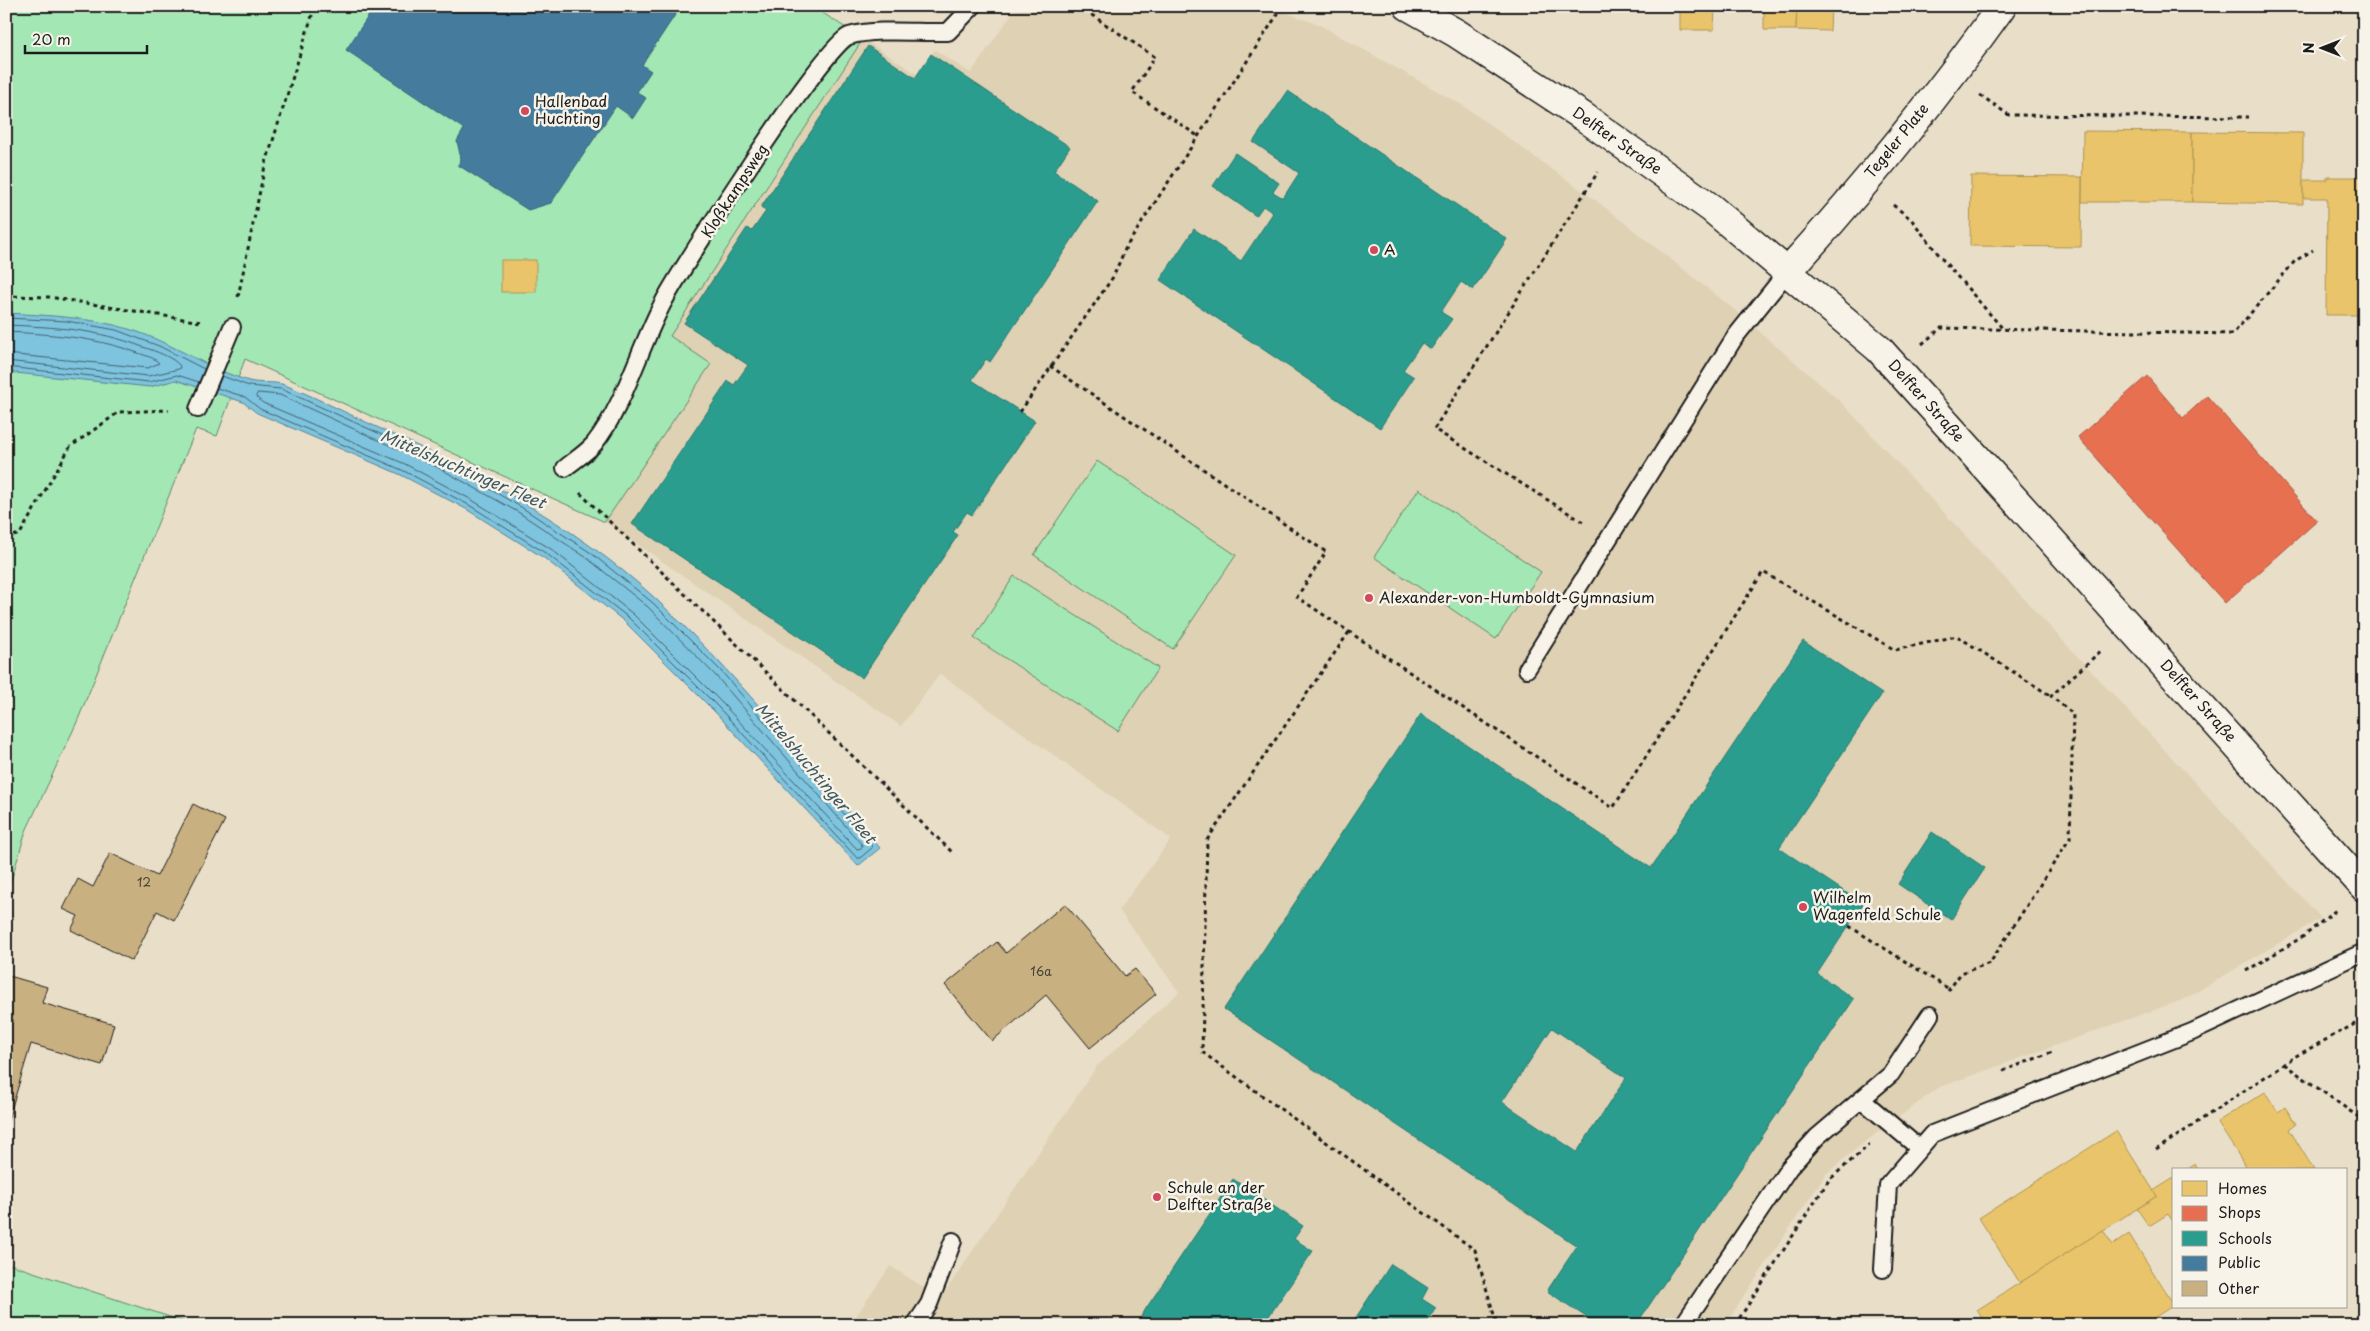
<svg xmlns="http://www.w3.org/2000/svg" width="2370" height="1331" viewBox="0 0 2370 1331" font-family="'Playpen Sans',sans-serif">
<style>
.built{fill:#dfd1b3}
.green{fill:#a3e8b4;stroke:#608268}
.water{fill:#7ec4df;stroke:#578191}
.homes{fill:#e9c46a;stroke:#ac9253}
.shops{fill:#e76f51;stroke:#aa5641}
.schools{fill:#2a9d8f;stroke:#26766c;fill-rule:evenodd}
.public{fill:#457b9d;stroke:#395e76}
.lines{fill:none;stroke-linecap:round;stroke-linejoin:round}
.shore{stroke:#435f6a;stroke-width:1}
.building{fill:#c8b080;stroke:#1c1c1c}
.service-casing{stroke:#1c1c1c;stroke-width:20}
.minor-casing{stroke:#1c1c1c;stroke-width:31}
.path{stroke:#1c1c1c;stroke-width:3;stroke-dasharray:4 4;stroke-linecap:butt}
.service{stroke:#f7f3e8;stroke-width:16}
.minor{stroke:#f7f3e8;stroke-width:28}
.poi-dot{fill:#d1495b;stroke:#f7f3e8;stroke-width:2}
.labels{text-anchor:middle;stroke-width:5;stroke-linejoin:round;paint-order:stroke}
.number-label{font-size:12px;fill:#474135}
.poi-label{font-size:15px;fill:#1c1c1c;stroke:#f7f3e8;text-anchor:start}
.street-label{font-size:15px;fill:#1c1c1c;stroke:#f7f3e8}
.water-label{font-size:16px;font-style:italic;fill:#3e5760;stroke:#f7f3e8}
</style>
<rect width="100%" height="100%" fill="#e9dfc9"/>
<filter id="ink" filterUnits="userSpaceOnUse"><feTurbulence type="fractalNoise" baseFrequency=".02" numOctaves="2"/><feDisplacementMap in="SourceGraphic" scale="10" xChannelSelector="R" yChannelSelector="G"/><feConvolveMatrix kernelMatrix="1 2 1 2 8 2 1 2 1" color-interpolation-filters="sRGB"/></filter>
<g filter="url(#ink)">
<polygon class="built" points="1017,6 1268,6 1320,25 1462,105 1598,202 1730,306 1841,402 2321,918 2185,999 1940,1087 1866,1141 1826,1174 1725,1325 850,1325 890,1266 941,1298 1097,1066 1179,992 1119,910 1171,839 940,674 901,726 605,522 711,364 670,336 863,39 917,74 935,50 971,73"/>
<g class="green">
<polygon points="6,6 812,6 863,39 670,336 711,364 605,522 245,359 217,436 196,429 77,722 26,831 6,897"/>
<polygon points="1097,461 1236,555 1173,649 1034,555"/>
<polygon points="1419,489 1541,572 1496,639 1374,557"/>
<polygon points="1014,576 1158,668 1118,731 974,638"/>
<polygon points="6,1263 194,1325 6,1325"/>
</g>
<path class="water" d="M6 313C59 316 113 318 162 342 191 355 218 372 249 381 260 384 274 381 285 385 313 396 340 410 368 423 470 469 573 523 656 599 738 675 808 764 880 848L858 866 715 712 625 622 544 558 466 509 399 474 257 413 243 402 176 380 150 387 6 372Z"/>
<g class="homes">
<polygon points="1680,6 1715,6 1714,30 1680,30"/>
<polygon points="1764,6 1797,6 1796,30 1764,30"/>
<polygon points="1797,6 1831,6 1830,31 1796,30"/>
<polygon points="2083,131 2192,132 2192,202 2082,202"/>
<polygon points="2192,132 2303,133 2303,204 2192,202"/>
<polygon points="1971,176 2082,177 2081,247 1970,246"/>
<polygon points="2327,177 2364,177 2364,315 2326,315 2327,198 2303,198 2303,180 2327,180"/>
<rect x="501" y="260" width="35" height="32"/>
<polygon points="2265,1092 2278,1112 2285,1107 2296,1124 2289,1129 2314,1170 2248,1170 2217,1122"/>
<polygon points="2116,1131 2157,1196 2020,1283 1979,1218"/>
<polygon points="2195,1164 2198,1170 2187,1170"/>
<polygon points="2174,1178 2174,1223 2168,1214 2149,1226 2137,1209 2157,1196 2153,1191"/>
<polygon points="2103,1230 2113,1245 2129,1234 2174,1305 2143,1325 1986,1325 1977,1310"/>
</g>
<polygon class="shops" points="2147,376 2183,418 2207,396 2317,521 2225,603 2078,437"/>
<g class="schools">
<polygon points="868,46 915,78 931,54 1070,147 1054,171 1098,201 990,362 986,359 972,380 1035,421 972,515 967,512 953,532 958,535 862,678 632,524 728,381 734,385 748,365 684,323 747,228 752,231 766,211 761,207"/>
<polygon points="1288,91 1507,239 1473,290 1461,282 1441,312 1452,319 1431,349 1422,343 1403,370 1414,377 1380,428 1160,280 1194,229 1241,261 1273,213 1263,206 1256,216 1213,186 1235,153 1279,183 1273,192 1283,198 1299,173 1253,142"/>
<path d="M1803 641 1882 694 1779 848 1863 904 1817 974 1854 999 1636 1325H1598L1547 1291 1577 1246 1224 1009 1421 714 1651 868ZM1552 1028 1626 1078 1577 1152 1502 1102Z"/>
<polygon points="1932,832 1985,868 1951,920 1898,884"/>
<polygon points="1233,1179 1303,1226 1294,1239 1313,1251 1263,1325 1153,1325 1141,1316"/>
<polygon points="1391,1264 1428,1288 1422,1299 1436,1308 1425,1325 1351,1325"/>
</g>
<polygon class="public" points="375,6 681,6 642,65 651,71 637,92 646,98 633,118 616,106 551,203 528,210 458,165 461,159 457,141 464,129 346,50"/>
<g class="lines">
<g class="shore">
<polyline points="6,318 67,321 116,330 159,346 204,369"/>
<path d="M6 325C57 327 95 329 143 347 155 351 173 357 180 366L179 369 148 376 6 361"/>
<path d="M6 332C51 334 93 337 135 352 143 355 154 357 159 363L148 368 6 354"/>
<polyline points="6,367 149,382 177,375 199,382"/>
<polyline points="217,388 245,397 260,409 402,470 469,505 547,554 629,618 719,708 857,858 860,858 872,848 871,845 721,671 653,603 591,553 521,507 442,462 281,389 249,386 222,376"/>
<polygon points="258,393 280,395 439,468 518,512 587,558 648,607 716,676 862,845 862,848 857,849 723,704 633,614 551,549 472,500 405,464 263,403 256,397"/>
</g>
</g>
<g class="building">
<polygon points="193,804 225,820 174,920 157,911 132,961 71,930 78,916 63,909 78,879 93,887 110,853 157,876"/>
<polygon points="1065,904 1125,976 1135,969 1156,994 1090,1048 1046,995 992,1041 945,985 997,942 1006,953"/>
<polygon points="6,975 47,987 42,1003 114,1024 102,1065 31,1044 6,1127"/>
</g>
<g class="lines">
<defs>
<g id="service">
<polyline points="198,409 232,327"/>
<path d="M565 468C575 460 586 453 594 444 625 405 640 345 664 301 682 267 826 42 849 36 877 28 918 33 948 32L973 6"/>
<polyline points="1527,669 1735,337 1788,271"/>
<polyline points="1862,1100 1919,1148"/>
<polyline points="1883,1269 1888,1185 1932,1134 2192,1032 2364,952"/>
<polyline points="915,1325 929,1304 953,1241"/>
<polyline points="1683,1325 1789,1168 1817,1137 1891,1074 1930,1015"/>
</g>
<g id="minor">
<polyline points="1408,6 1456,33 1584,117 1711,208 1879,349 2364,887"/>
<path d="M1788 271C1863 188 1937 97 2002 6"/>
</g>
</defs>
<use href="#service" class="service-casing"/>
<use href="#minor" class="minor-casing"/>
<g class="path">
<polyline points="1078,6 1155,57 1132,92 1198,136"/>
<polyline points="1980,95 2009,115 2248,117"/>
<polyline points="1893,205 1911,219 1943,260 2003,329"/>
<polyline points="6,296 49,297 201,322"/>
<polyline points="238,297 265,166 315,6"/>
<polyline points="1922,344 1941,328 2233,334 2295,261 2313,250"/>
<polyline points="1050,366 1326,552 1297,597 1613,808 1763,572 1895,650 1957,636 2051,696"/>
<polyline points="1020,412 1113,277 1126,247 1283,6"/>
<polyline points="580,493 953,853"/>
<polyline points="1583,522 1434,429 1598,172"/>
<polyline points="6,538 20,534 70,447 119,412 169,410"/>
<polyline points="1349,632 1207,840 1202,1052 1475,1250 1497,1325"/>
<polyline points="1849,926 1949,989"/>
<polyline points="2246,971 2304,936 2336,910"/>
<polyline points="1948,991 1961,973 1990,963 2070,838 2073,714 2051,696 2103,649"/>
<polyline points="2284,1064 2364,1121"/>
<polyline points="2003,1071 2055,1051"/>
<polyline points="2156,1150 2296,1056 2364,1019"/>
<polyline points="1735,1325 1829,1180 1869,1145"/>
</g>
<use href="#service" class="service"/>
<use href="#minor" class="minor"/>
</g>
</g>
<g class="poi-dot">
<circle cx="525" cy="111" r="5"/>
<circle cx="1374" cy="250" r="5"/>
<circle cx="1369" cy="598" r="5"/>
<circle cx="1803" cy="907" r="5"/>
<circle cx="1157" cy="1197" r="5"/>
</g>
<g class="labels">
<g class="number-label">
<text x="144" y="887">12</text>
<text x="1041" y="976">16a</text>
</g>
<g class="poi-label">
<text x="535" y="107">Hallenbad<tspan x="535" dy="17">Huchting</tspan></text>
<text x="1384" y="255">A</text>
<text x="1379" y="603">Alexander-von-Humboldt-Gymnasium</text>
<text x="1813" y="903">Wilhelm<tspan x="1813" dy="17">Wagenfeld Schule</tspan></text>
<text x="1167" y="1193">Schule an der<tspan x="1167" dy="17">Delfter Straße</tspan></text>
</g>
<g class="street-label">
<text transform="translate(1617 141) rotate(35)" y="5">Delfter Straße</text>
<text transform="translate(1897 141) rotate(-51)" y="5">Tegeler Plate</text>
<text transform="translate(735 191) rotate(-57)" y="5">Kloßkampsweg</text>
<text transform="translate(1926 401) rotate(48)" y="5">Delfter Straße</text>
<text transform="translate(2198 701) rotate(48)" y="5">Delfter Straße</text>
</g>
<g class="water-label">
<text transform="translate(463 469) rotate(23)" y="6">Mittelshuchtinger Fleet</text>
<text transform="translate(816 773) rotate(50)" y="6">Mittelshuchtinger Fleet</text>
</g>
</g>
<rect width="2370" height="1331" fill="none" stroke="#f7f3e8" stroke-width="25"/>
<rect x="12" y="12" width="2345" height="1306" fill="none" stroke="#1c1c1c" stroke-width="2" filter="url(#ink)"/>
<rect x="2172" y="1168" width="175" height="140" fill="#f7f3e8" stroke="#9f9d96"/>
<rect x="2182" y="1181" width="25" height="15" fill="#e9c46a" stroke="#9f9d96"/>
<text x="2218" y="1194" font-size="15" fill="#1c1c1c">Homes</text>
<rect x="2182" y="1206" width="25" height="15" fill="#e76f51" stroke="#9f9d96"/>
<text x="2218" y="1218" font-size="15" fill="#1c1c1c">Shops</text>
<rect x="2182" y="1231" width="25" height="15" fill="#2a9d8f" stroke="#9f9d96"/>
<text x="2218" y="1244" font-size="15" fill="#1c1c1c">Schools</text>
<rect x="2182" y="1256" width="25" height="15" fill="#457b9d" stroke="#9f9d96"/>
<text x="2218" y="1268" font-size="15" fill="#1c1c1c">Public</text>
<rect x="2182" y="1281" width="25" height="15" fill="#c8b080" stroke="#9f9d96"/>
<text x="2218" y="1294" font-size="15" fill="#1c1c1c">Other</text>
<g transform="translate(2322 48) rotate(270)" stroke="#f7f3e8" stroke-width="4" paint-order="stroke">
<path d="M0-4L9 19L0 12L-9 19Z" fill="#1c1c1c"/>
<text y="-8" font-size="14" font-weight="bold" text-anchor="middle" fill="#1c1c1c">N</text>
</g>
<path d="M25 45v8h122v-8" fill="none" stroke="#1c1c1c" stroke-width="2.5"/>
<text x="32" y="45" font-size="15" fill="#1c1c1c" stroke="#f7f3e8" stroke-width="4" paint-order="stroke">20 m</text>
</svg>
